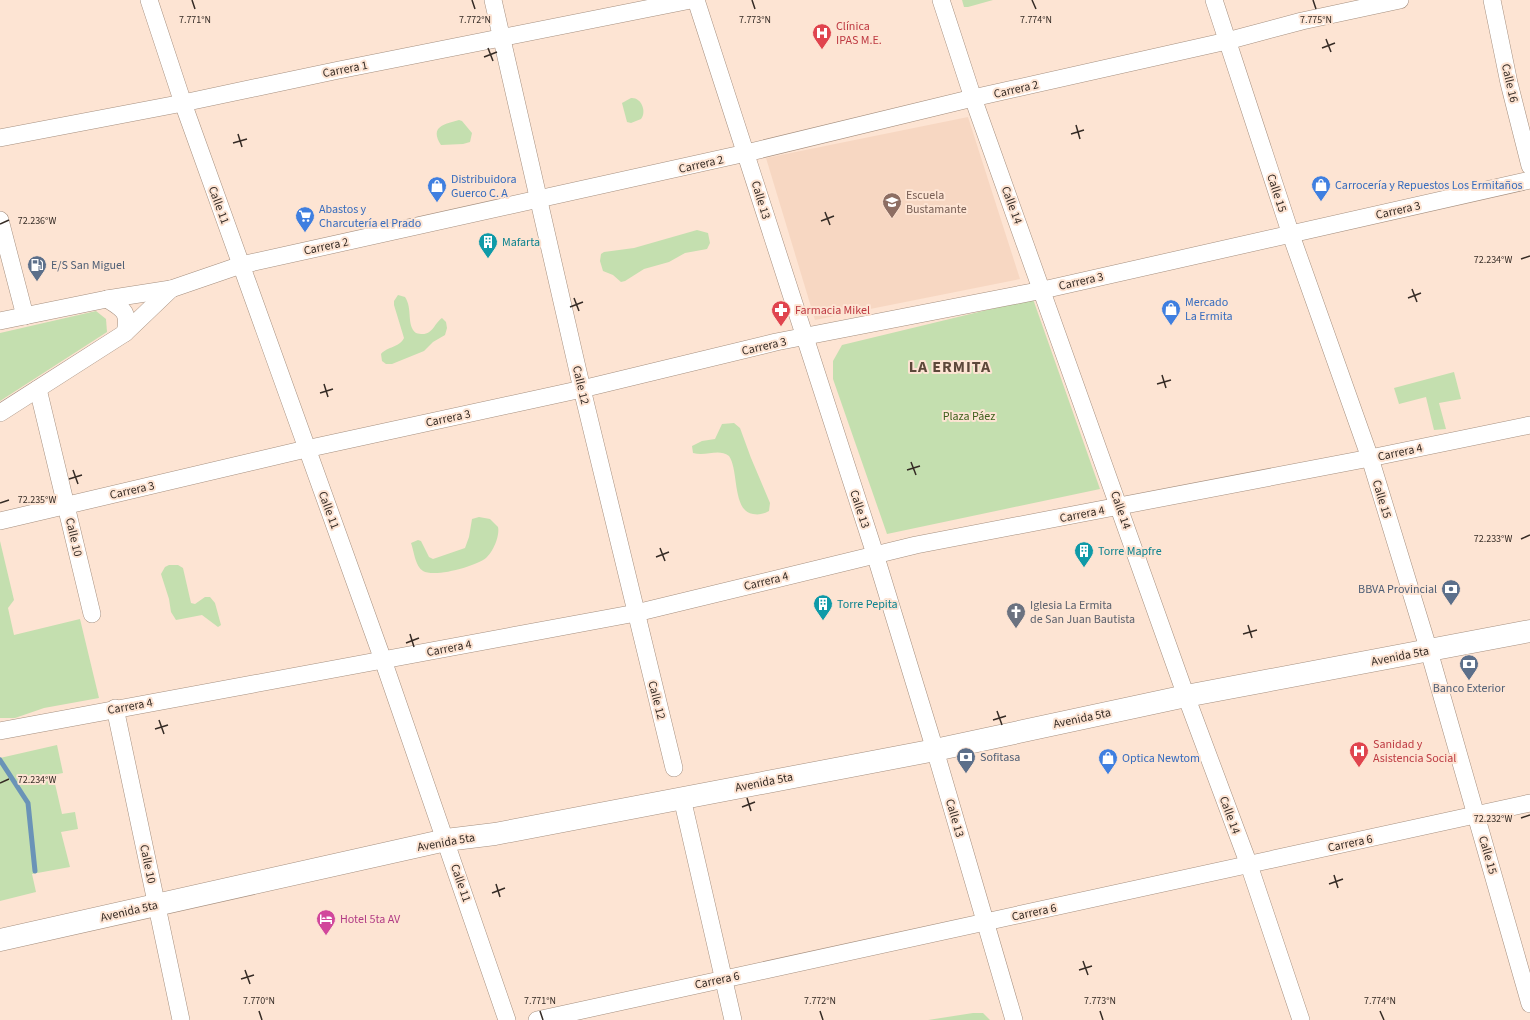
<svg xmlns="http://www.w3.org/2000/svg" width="1530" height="1020" viewBox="0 0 1530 1020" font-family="'Source Sans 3',sans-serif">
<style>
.built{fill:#f7d7c2}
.green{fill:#c4dfaf}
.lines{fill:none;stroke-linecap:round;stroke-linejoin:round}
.stream{stroke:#6a93b7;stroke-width:5}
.street-casing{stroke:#a58f7f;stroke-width:18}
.secondary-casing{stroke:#a58f7f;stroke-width:23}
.street{stroke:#fff;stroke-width:17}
.secondary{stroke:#fff;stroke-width:22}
.ticks{fill:none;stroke:#352b25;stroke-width:1.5}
.labels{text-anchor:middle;stroke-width:4;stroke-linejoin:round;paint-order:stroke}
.health-label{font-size:12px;fill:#be3a42;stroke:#fde4d3;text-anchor:start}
.street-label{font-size:12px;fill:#352b25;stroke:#fde4d3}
.shop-label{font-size:12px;fill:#366cbe;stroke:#fde4d3;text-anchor:start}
.education-label{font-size:12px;fill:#785e54;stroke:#fde4d3;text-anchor:start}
.culture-label{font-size:12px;fill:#0d838f;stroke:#fde4d3;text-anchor:start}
.service-label{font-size:12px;fill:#4e5e75;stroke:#fde4d3;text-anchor:start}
.park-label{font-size:12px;fill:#40601e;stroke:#fde4d3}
.worship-label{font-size:12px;fill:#5b616d;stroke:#fde4d3;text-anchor:start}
.hotel-label{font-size:12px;fill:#b23c85;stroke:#fde4d3;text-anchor:start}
.district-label{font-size:16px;font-weight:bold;letter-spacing:1px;fill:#5c483a;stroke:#fde4d3}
.ticks-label{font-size:10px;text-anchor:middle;fill:#352b25;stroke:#fde4d3;stroke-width:4;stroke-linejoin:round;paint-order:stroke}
</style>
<rect width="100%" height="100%" fill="#fde4d3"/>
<polygon class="built" points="968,117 1020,279 815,320 766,158"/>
<g class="green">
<polygon points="962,0 993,0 968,7 964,7"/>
<path d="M631 98C641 97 647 111 641 119L631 123 627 122 622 103Z"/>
<path d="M459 120 462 121 472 133 470 142 463 144 441 145C429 126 445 124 459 120Z"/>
<polygon points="697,230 708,233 710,243 707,249 685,253 669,262 644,269 625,281 621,282 613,275 603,271 600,261 601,254 604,252 634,248"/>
<path d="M398 295 405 297C413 309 406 325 416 333 433 338 433 324 442 318L446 322 447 328 445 335 433 342 424 351 392 364H386L382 361 381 354C388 346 399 348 404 338L394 305V301Z"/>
<polygon points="1033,299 1100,489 887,534 833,379 833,361 842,345"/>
<polygon points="96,311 106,319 107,332 0,401 0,333"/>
<polygon points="1454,372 1461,399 1439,403 1446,429 1434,430 1426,397 1399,404 1394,388"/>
<path d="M734 423 740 428 751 458 770 503 769 511C764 514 759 515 753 514 732 511 739 470 729 456 718 448 706 457 693 453L692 446 702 441 715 439 722 424Z"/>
<path d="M479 517 490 519 498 527C500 536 493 552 486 558 476 566 435 578 423 571 415 566 414 551 411 543L418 540 421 541 429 557 433 559 465 548 469 537 472 519Z"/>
<polygon points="0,541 14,600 8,608 14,635 80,619 99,698 44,708 15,718 0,718"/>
<polygon points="169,565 178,565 183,568 191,603 195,604 205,597 210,597 215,603 221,625 218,627 202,615 176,620 171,612 169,599 161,574 165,567"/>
<polygon points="57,745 63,773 53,775 62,814 75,812 78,829 61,832 70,867 32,874 36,892 0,901 0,758"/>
<polygon points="973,1013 983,1013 990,1020 928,1020"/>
</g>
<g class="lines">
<polyline class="stream" points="0,760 28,803 35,871"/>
<defs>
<g id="street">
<polyline points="149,0 183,103 383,660 507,1020"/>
<polyline points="493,0 582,389 674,768"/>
<polyline points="696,0 875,554 935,750 1014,1020"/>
<polyline points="941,0 973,98 1186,696 1249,865 1301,1020"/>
<polyline points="1214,0 1291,235 1370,458 1429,651 1530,1004"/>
<polyline points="1492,0 1509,83 1530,166"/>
<polyline points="0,138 183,103 339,70 691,0"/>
<polyline points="0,220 25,316"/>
<path d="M107 299C123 309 130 312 125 333"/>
<polyline points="0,321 107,299 171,289 241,265 746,153 973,98 1227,41 1302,21 1400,0"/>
<polyline points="38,389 92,614"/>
<polyline points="0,413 125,333 171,289"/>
<polyline points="0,521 306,449 582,389 776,342 1043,290 1530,180"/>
<polyline points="115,708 181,1020"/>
<polyline points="0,731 636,613 916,545 1370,458 1530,425"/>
<polyline points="682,798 733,1020"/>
<polyline points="537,1020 1530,803"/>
</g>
<polyline id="secondary" points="0,940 446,840 495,834 935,750 1186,696 1530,631"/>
</defs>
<use href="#street" class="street-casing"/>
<use href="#secondary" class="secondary-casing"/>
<use href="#street" class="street"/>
<use href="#secondary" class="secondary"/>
</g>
<path class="ticks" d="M192 0 195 9M472 0 475 9M752 0 755 9M1032 0 1036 9M1313 0 1316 9M1326 39 1331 52M488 48 493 61M1322 48 1335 43M484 57 497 52M1076 125 1080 139M238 134 242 147M1071 134 1084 130M233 143 247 139M825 212 830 225M821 221 834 216M0 224 9 220M1521 259 1530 256M1412 289 1417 302M574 298 579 311M1408 298 1421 293M570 307 583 302M1162 375 1166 388M324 384 328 397M1157 384 1171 380M320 393 333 389M911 462 916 475M73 470 78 484M907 470 920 466M69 479 82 475M0 503 9 500M1521 539 1530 535M660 548 665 561M656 557 669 552M1248 625 1252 638M410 634 414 647M1243 634 1257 630M406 643 419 638M997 711 1002 725M159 720 164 734M993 720 1006 716M155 729 168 725M0 783 9 779M747 798 751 811M742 807 755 802M1521 818 1530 815M1334 875 1338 888M496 884 500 897M1329 884 1343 879M492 893 505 888M1083 961 1088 975M245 970 250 984M1079 970 1092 966M241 979 254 975M259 1011 262 1020M540 1011 543 1020M820 1011 823 1020M1100 1011 1103 1020M1380 1011 1384 1020"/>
<defs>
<symbol id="hospital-pin" viewBox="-11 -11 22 30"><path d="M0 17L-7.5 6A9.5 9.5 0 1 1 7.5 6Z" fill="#e0444e" stroke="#fde4d3"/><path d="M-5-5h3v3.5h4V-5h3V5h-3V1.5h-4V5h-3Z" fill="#fff"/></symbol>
<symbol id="shop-pin" viewBox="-11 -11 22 30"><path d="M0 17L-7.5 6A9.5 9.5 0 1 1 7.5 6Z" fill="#3f7fe0" stroke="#fde4d3"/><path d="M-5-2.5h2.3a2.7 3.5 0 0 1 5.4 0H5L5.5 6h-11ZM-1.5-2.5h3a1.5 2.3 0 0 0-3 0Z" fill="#fff"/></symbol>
<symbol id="school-pin" viewBox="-11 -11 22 30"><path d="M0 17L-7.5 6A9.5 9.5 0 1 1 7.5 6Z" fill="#8d6e63" stroke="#fde4d3"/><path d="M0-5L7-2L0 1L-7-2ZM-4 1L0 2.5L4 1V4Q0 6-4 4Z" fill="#fff"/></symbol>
<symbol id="supermarket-pin" viewBox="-11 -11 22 30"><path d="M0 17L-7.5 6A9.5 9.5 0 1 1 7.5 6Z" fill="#3f7fe0" stroke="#fde4d3"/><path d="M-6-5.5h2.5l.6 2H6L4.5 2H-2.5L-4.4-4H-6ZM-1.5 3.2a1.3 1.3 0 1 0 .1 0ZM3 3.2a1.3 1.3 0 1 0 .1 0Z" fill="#fff"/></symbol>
<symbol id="building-pin" viewBox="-11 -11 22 30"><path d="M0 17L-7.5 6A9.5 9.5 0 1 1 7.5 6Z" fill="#0f9aa8" stroke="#fde4d3"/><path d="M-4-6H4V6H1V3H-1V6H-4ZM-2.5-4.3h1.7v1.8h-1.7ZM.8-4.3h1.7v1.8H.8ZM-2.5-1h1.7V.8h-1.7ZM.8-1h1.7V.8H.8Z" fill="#fff"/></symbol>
<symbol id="fuel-pin" viewBox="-11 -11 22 30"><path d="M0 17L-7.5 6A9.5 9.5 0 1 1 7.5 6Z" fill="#5c6f8a" stroke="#fde4d3"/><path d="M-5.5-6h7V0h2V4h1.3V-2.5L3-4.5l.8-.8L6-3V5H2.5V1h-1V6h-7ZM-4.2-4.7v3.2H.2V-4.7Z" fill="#fff"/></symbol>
<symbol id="pharmacy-pin" viewBox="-11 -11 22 30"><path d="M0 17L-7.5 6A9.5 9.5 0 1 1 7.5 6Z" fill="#e0444e" stroke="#fde4d3"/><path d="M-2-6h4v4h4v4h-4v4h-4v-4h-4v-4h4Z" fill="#fff"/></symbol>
<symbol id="bank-pin" viewBox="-11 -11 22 30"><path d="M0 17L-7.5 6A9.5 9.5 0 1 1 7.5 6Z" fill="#5c6f8a" stroke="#fde4d3"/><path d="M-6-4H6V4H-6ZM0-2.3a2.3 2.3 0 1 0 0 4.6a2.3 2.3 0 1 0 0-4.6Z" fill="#fff"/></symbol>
<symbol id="church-pin" viewBox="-11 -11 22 30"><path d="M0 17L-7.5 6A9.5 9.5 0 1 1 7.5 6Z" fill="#6b7280" stroke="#fde4d3"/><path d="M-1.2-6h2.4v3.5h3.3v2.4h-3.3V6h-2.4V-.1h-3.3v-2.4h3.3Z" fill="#fff"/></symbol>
<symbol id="hotel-pin" viewBox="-11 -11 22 30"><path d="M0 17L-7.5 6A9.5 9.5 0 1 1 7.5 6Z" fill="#d1479c" stroke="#fde4d3"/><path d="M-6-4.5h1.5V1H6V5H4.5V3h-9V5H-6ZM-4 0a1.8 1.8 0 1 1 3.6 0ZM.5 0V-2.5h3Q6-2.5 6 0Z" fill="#fff"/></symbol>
</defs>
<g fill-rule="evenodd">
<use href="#hospital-pin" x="811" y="22" width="22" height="30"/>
<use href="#shop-pin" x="1310" y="174" width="22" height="30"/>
<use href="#shop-pin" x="426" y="175" width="22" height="30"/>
<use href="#school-pin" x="881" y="191" width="22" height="30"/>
<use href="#supermarket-pin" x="294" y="205" width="22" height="30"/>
<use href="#building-pin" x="477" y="231" width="22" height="30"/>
<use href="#fuel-pin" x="26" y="254" width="22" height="30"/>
<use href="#shop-pin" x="1160" y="298" width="22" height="30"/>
<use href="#pharmacy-pin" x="770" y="299" width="22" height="30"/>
<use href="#building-pin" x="1073" y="540" width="22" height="30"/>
<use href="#bank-pin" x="1440" y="578" width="22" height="30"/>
<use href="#building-pin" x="812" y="593" width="22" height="30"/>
<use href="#church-pin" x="1005" y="601" width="22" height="30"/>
<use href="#bank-pin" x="1458" y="653" width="22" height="30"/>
<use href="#hospital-pin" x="1348" y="740" width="22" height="30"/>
<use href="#bank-pin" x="955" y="746" width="22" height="30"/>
<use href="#shop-pin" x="1097" y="747" width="22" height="30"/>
<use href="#hotel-pin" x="315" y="908" width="22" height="30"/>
</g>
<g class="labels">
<g class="health-label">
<text x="836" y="30">Clínica<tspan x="836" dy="14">IPAS M.E.</tspan></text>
<text x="795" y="314">Farmacia Mikel</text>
<text x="1373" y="748">Sanidad y<tspan x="1373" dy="14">Asistencia Social</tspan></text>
</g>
<g class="street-label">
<text transform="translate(345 69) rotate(-11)" y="4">Carrera 1</text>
<text transform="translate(1510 83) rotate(77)" y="4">Calle 16</text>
<text transform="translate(1016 89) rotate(-13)" y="4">Carrera 2</text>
<text transform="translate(701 164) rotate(-13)" y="4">Carrera 2</text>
<text transform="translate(1277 193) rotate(72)" y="4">Calle 15</text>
<text transform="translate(761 200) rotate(73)" y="4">Calle 13</text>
<text transform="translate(219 205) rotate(70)" y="4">Calle 11</text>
<text transform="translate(1012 205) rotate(70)" y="4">Calle 14</text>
<text transform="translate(1398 210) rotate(-13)" y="4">Carrera 3</text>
<text transform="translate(326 246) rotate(-12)" y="4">Carrera 2</text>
<text transform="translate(1081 281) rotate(-13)" y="4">Carrera 3</text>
<text transform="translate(764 346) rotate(-13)" y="4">Carrera 3</text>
<text transform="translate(581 385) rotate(77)" y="4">Calle 12</text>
<text transform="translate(448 418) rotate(-12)" y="4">Carrera 3</text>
<text transform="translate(1400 452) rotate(-12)" y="4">Carrera 4</text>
<text transform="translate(132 490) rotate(-13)" y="4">Carrera 3</text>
<text transform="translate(1382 499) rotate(73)" y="4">Calle 15</text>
<text transform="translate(860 509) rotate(72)" y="4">Calle 13</text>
<text transform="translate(329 510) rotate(70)" y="4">Calle 11</text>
<text transform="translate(1121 510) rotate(71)" y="4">Calle 14</text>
<text transform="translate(1082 514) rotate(-11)" y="4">Carrera 4</text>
<text transform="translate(74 537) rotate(77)" y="4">Calle 10</text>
<text transform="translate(766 581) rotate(-14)" y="4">Carrera 4</text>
<text transform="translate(449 648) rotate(-11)" y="4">Carrera 4</text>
<text transform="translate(1400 656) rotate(-11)" y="4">Avenida 5ta</text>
<text transform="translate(657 700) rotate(76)" y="4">Calle 12</text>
<text transform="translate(130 706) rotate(-10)" y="4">Carrera 4</text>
<text transform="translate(1082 718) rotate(-12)" y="4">Avenida 5ta</text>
<text transform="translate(764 782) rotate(-11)" y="4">Avenida 5ta</text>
<text transform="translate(1230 815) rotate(70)" y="4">Calle 14</text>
<text transform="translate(955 818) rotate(74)" y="4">Calle 13</text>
<text transform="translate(446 842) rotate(-10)" y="4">Avenida 5ta</text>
<text transform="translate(1350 843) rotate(-12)" y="4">Carrera 6</text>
<text transform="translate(1488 855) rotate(74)" y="4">Calle 15</text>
<text transform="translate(148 864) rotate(78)" y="4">Calle 10</text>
<text transform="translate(461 883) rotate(71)" y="4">Calle 11</text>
<text transform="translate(129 911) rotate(-13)" y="4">Avenida 5ta</text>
<text transform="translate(1034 912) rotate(-12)" y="4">Carrera 6</text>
<text transform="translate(717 980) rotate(-12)" y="4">Carrera 6</text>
</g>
<g class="shop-label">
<text x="451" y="183">Distribuidora<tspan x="451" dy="14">Guerco C. A</tspan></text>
<text x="1335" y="189">Carrocería y Repuestos Los Ermitaños</text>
<text x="319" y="213">Abastos y<tspan x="319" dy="14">Charcutería el Prado</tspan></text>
<text x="1185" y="306">Mercado<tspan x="1185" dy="14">La Ermita</tspan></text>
<text x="1122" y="762">Optica Newtom</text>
</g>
<g class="education-label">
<text x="906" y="199">Escuela<tspan x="906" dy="14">Bustamante</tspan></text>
</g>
<g class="culture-label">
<text x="502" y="246">Mafarta</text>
<text x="1098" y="555">Torre Mapfre</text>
<text x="837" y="608">Torre Pepita</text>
</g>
<g class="service-label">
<text x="51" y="269">E/S San Miguel</text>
<text x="1437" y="593" text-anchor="end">BBVA Provincial</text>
<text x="1469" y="692" text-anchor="middle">Banco Exterior</text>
<text x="980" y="761">Sofitasa</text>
</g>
<g class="park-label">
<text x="969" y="420">Plaza Páez</text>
</g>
<g class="worship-label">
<text x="1030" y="609">Iglesia La Ermita<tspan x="1030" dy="14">de San Juan Bautista</tspan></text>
</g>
<g class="hotel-label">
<text x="340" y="923">Hotel 5ta AV</text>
</g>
<g class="district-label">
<text x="950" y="372">LA ERMITA</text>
</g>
</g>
<g class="ticks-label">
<text x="195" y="23">7.771°N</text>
<text x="475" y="23">7.772°N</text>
<text x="755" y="23">7.773°N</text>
<text x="1036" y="23">7.774°N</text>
<text x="1316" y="23">7.775°N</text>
<text x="37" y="224">72.236°W</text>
<text x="1493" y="263">72.234°W</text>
<text x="37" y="503">72.235°W</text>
<text x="1493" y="542">72.233°W</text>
<text x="37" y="783">72.234°W</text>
<text x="1493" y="822">72.232°W</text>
<text x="259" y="1004">7.770°N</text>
<text x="540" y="1004">7.771°N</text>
<text x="820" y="1004">7.772°N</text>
<text x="1100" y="1004">7.773°N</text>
<text x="1380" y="1004">7.774°N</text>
</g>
</svg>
